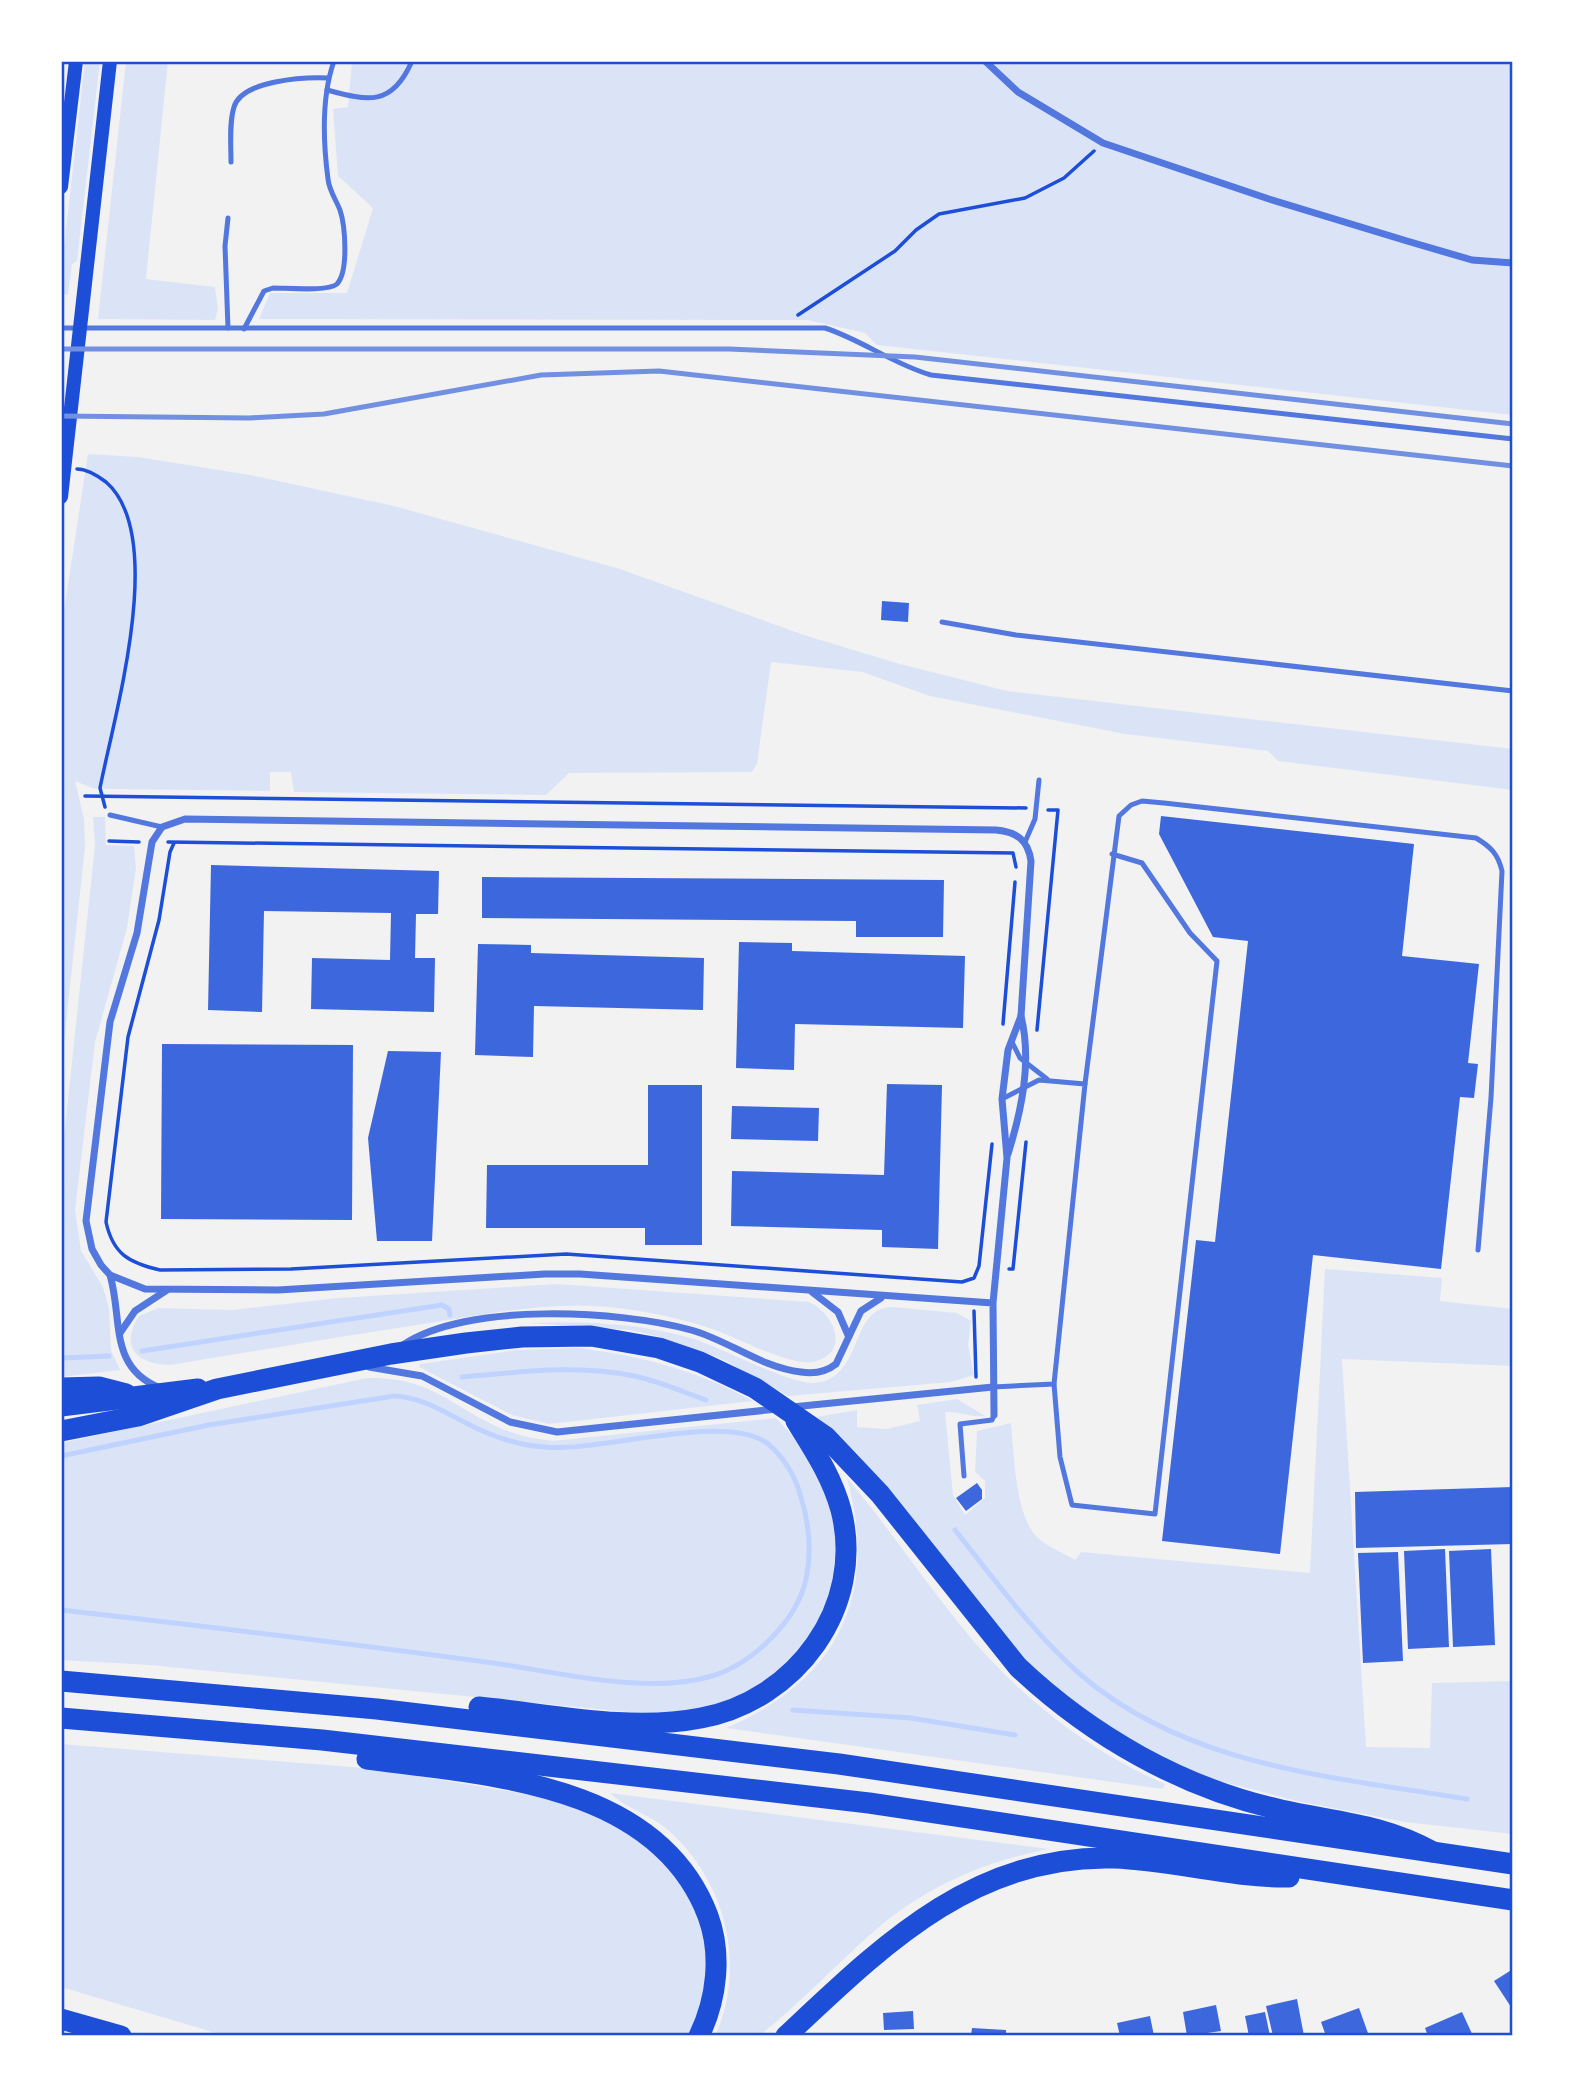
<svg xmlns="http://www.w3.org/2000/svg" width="1574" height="2097" viewBox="0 0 1574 2097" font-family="'Nunito Sans',sans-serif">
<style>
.green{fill:#dbe4f7}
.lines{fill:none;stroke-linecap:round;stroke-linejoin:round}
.stream{stroke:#bfd3fe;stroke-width:5}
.building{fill:#3d67dc}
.path{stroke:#1d4ed8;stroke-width:3.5}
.service{stroke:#5277de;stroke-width:5}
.minor{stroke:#5277de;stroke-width:7}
.secondary{stroke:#1d4ed8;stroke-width:14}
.motorway{stroke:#1d4ed8;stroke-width:21}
.rail{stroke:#7290e2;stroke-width:5}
.neatline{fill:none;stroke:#1d4ed8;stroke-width:2.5}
</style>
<rect width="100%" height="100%" fill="#f2f2f2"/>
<g class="green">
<polygon points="85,61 100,61 77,261 72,264 68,295 61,294 61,274"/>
<polygon points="126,61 168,61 146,279 215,287 218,309 215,320 98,319"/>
<polygon points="352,61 1513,61 1513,415 877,345 865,333 808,320 259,319 270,293 347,293 373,208 338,176 333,109 348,107"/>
<polygon points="88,454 138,457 250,475 394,506 620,569 807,636 900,664 1007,691 1513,749 1513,790 1278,761 1268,751 1125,734 930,696 862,672 771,662 757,764 752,772 569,773 546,795 294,792 291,772 270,772 270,791 110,789 92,788 75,781 84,819 85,847 61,1070 61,630"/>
<polygon points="93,817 105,817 106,845 134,846 136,868 127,928 95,1042 75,1210 81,1251 103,1287 109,1309 111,1350 120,1370 61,1377 61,1165 95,845"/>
<path d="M1325 1269 1442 1278 1440 1301 1513 1309V1366L1342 1359 1366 1747 1430 1748 1432 1683 1513 1681V1834L1405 1822 1297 1801 1208 1778 1129 1741 1066 1699 1016 1651 851 1449 817 1417 857 1410V1427L887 1429 920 1421 917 1405 957 1399 985 1416C972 1418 959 1411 945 1412L953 1495 965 1515 985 1498V1481L975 1472 977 1431 1011 1423C1014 1453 1015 1515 1037 1537 1046 1546 1063 1553 1075 1560L1081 1552 1310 1573Z"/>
<path d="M557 1284 809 1302C836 1315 851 1354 812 1362 788 1366 737 1337 712 1329 674 1316 632 1308 592 1306 535 1304 478 1315 423 1324 339 1337 255 1351 171 1365 137 1365 119 1347 139 1316L158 1308 232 1310 338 1298Z"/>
<path d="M893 1307 957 1313 971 1321 968 1345 974 1375 951 1382 788 1396 722 1359 656 1336 630 1330 529 1323C585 1321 640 1323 694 1339 722 1348 792 1385 814 1383 865 1379 848 1307 893 1307Z"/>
<path d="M578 1348C641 1356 697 1370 753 1401L549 1424 512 1415 419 1367 420 1364 516 1350Z"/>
<path d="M367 1378C440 1376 459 1417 520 1435 530 1438 542 1439 552 1441L776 1418C789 1433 809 1449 817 1467 832 1499 845 1551 836 1586 821 1640 770 1689 717 1706 695 1713 671 1713 649 1714L149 1665 61 1660V1443Z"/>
<path d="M847 1478C891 1530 928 1587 971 1638 1025 1701 1089 1751 1165 1784L1163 1789 726 1728C838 1680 879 1596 847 1478Z"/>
<polygon points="61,1744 377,1769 560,1800 637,1837 675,1869 706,1930 706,1989 689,2036 226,2036 61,1987"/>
<path d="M610 1793 1049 1849C986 1861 929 1885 879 1927 838 1962 801 2003 759 2036H715C747 1966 726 1881 668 1830 651 1815 625 1808 610 1793Z"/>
</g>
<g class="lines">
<g class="stream">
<polyline points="142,1351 442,1305 449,1309 450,1315"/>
<polyline points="61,1358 109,1356"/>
<path d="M462 1377C521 1372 576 1364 634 1376 659 1381 683 1392 706 1400"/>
<path d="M61 1456 209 1425 394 1396C424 1398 442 1411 468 1424 491 1436 518 1445 544 1447 599 1453 727 1411 768 1444 783 1456 795 1476 800 1494 809 1522 812 1551 806 1579 797 1621 752 1664 712 1676 646 1696 554 1671 486 1662 345 1643 203 1626 61 1610"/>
<path d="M955 1530C995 1580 1033 1633 1081 1675 1188 1767 1334 1777 1467 1799"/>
<polyline points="793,1710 911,1718 1015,1735"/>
</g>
</g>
<g class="building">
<polygon points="882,601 909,603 908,622 881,620"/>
<polygon points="1161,816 1414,844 1402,956 1479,964 1468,1063 1478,1064 1474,1098 1460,1097 1441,1269 1313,1255 1280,1554 1162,1541 1196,1240 1215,1242 1248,941 1213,937 1159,834"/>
<polygon points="211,865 439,871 438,914 416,914 415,958 435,958 434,1012 311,1009 312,958 390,960 391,913 264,911 262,1012 208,1010"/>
<polygon points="482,877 944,880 943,937 856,937 856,921 482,918"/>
<polygon points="739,942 792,943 792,951 965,956 963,1028 795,1024 794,1070 736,1068"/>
<polygon points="478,944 531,945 531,953 704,958 703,1010 534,1006 533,1057 475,1055"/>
<polygon points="162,1044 353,1045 352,1220 161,1219"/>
<polygon points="388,1051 441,1052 432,1241 377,1241 368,1138"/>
<polygon points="887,1084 942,1085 938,1249 882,1247 882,1230 731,1226 732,1171 884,1175"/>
<polygon points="648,1085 702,1085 702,1245 645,1245 645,1228 486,1228 487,1165 648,1165"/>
<polygon points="732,1106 819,1108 818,1141 731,1139"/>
<polygon points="977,1483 982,1490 982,1499 966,1511 956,1498"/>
<polygon points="1513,1487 1513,1544 1356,1548 1355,1492"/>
<polygon points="1445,1549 1449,1647 1408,1649 1404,1551"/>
<polygon points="1491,1549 1495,1645 1453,1647 1449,1551"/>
<polygon points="1398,1552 1403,1661 1363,1663 1358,1553"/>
<polygon points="1513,1969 1513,2010 1494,1981"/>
<polygon points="1297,1999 1304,2036 1273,2036 1266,2006"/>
<polygon points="1216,2005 1221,2031 1187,2036 1183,2012"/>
<polygon points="1359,2008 1369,2036 1326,2036 1321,2022"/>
<polygon points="913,2011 914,2029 884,2030 883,2013"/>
<polygon points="1265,2012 1270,2036 1249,2036 1245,2016"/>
<polygon points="1462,2012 1473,2036 1428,2036 1425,2028"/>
<polygon points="1150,2016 1154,2036 1120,2036 1117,2023"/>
<polygon points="972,2028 1006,2030 1006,2036 971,2036"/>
</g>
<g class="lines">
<g class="path">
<polyline points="798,315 895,251 916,230 939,214 1025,198 1064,178 1094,151"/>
<path d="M77 469C88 469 98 476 106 482 168 536 114 716 100 788L105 807"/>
<polyline points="85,796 1026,808"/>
<polyline points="109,841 139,842"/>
<polyline points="168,842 1013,853 1016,867"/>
<path d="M174 843 170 852 159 920 128 1037 106 1222C113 1254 129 1263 160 1270L291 1269 566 1254 962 1282 974 1278 979 1266 992 1144"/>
<polyline points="1003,1024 1015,882"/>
<polyline points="1037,1030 1058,810 1048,810"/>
<polyline points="1009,1269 1013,1269 1026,1142"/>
<polyline points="974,1311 976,1377"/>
</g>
<g class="service">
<path d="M327 90C368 101 392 107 412 61"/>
<path d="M231 162C231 144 229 123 234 107 242 80 305 77 328 78"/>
<polyline points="228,218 225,246 228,328"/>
<path d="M61 328H825C862 340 893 364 931 375L1513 439"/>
<path d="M244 329 264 291 273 288C286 288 328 292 337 284 349 271 345 225 340 210 336 200 329 190 328 179 323 141 321 98 334 61"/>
<polyline points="942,622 1016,635 1513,691"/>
<polyline points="110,815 162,827"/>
<polyline points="1025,842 1035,819 1039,780"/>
<polyline points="1012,1042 1020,1058 1047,1079"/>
<path d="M1085 1084 1119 816 1131 805 1142 801 1164 803 1476 838C1491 847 1498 854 1502 871L1491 1098 1478 1250"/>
<polyline points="1054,1384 1060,1457 1072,1505 1155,1514 1217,961 1190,933 1142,863 1112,854"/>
<polyline points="993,1387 1054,1384 1085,1084 1039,1080 1002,1099"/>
<polyline points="964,1476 960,1424 992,1420 994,1415"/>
</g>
<g class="minor">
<polyline points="985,61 1018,92 1103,143 1269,199 1407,241 1472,260 1513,263"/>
<path d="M1008 1154C1022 1109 1032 1061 1021 1016"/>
<path d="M110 1275C123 1319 108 1367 160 1388"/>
<polyline points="812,1292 838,1312 848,1335"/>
<path d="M993 1303 580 1274H545L278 1290 145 1289 110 1275 101 1265 92 1249 86 1221 110 1022 137 933 152 842 162 827 185 819 996 830C1017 832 1028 840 1031 861L1021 1016 1008 1050 1002 1099 1007 1158 993 1303 994 1415"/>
<polyline points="120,1333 135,1311 167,1290"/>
<path d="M403 1345C466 1302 619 1310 691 1330 728 1340 762 1368 801 1372 814 1374 826 1372 836 1364L861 1311 881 1298"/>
<polyline points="369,1367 422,1376 510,1422 557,1432 777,1409"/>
<polyline points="792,1407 993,1387"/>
</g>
<g class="secondary">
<polyline points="61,187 76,61"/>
<polyline points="61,497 110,61"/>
</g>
<g class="motorway">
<polyline points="61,1388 99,1387 126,1394"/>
<polyline points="61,1406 198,1389"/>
<path d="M61 1431 138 1416 217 1389 391 1354 466 1343 522 1337 591 1336 659 1348 700 1362 755 1388 826 1437 880 1494 1018 1667C1091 1736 1182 1788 1281 1810 1336 1822 1383 1824 1433 1852"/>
<polyline points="61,1681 377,1709 839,1764 1513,1864"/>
<path d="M479 1707C551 1714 629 1732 701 1718 795 1701 866 1607 841 1510 832 1477 814 1450 796 1421"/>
<polyline points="61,1718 322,1740 869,1803 1513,1900"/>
<path d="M367 1759C488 1775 658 1783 708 1916 722 1954 717 1999 699 2036"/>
<polyline points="61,2019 121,2036"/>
<path d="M786 2036C881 1947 973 1854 1114 1858 1172 1860 1232 1878 1289 1877"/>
</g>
<g class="rail">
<polyline points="61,349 729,349 915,357 1513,424"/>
<polyline points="61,416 249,418 324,414 541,375 659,371 1513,466"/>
</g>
</g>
<rect width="1574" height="2097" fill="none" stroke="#ffffff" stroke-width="126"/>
<rect x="63" y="63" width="1448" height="1971" class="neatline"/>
</svg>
